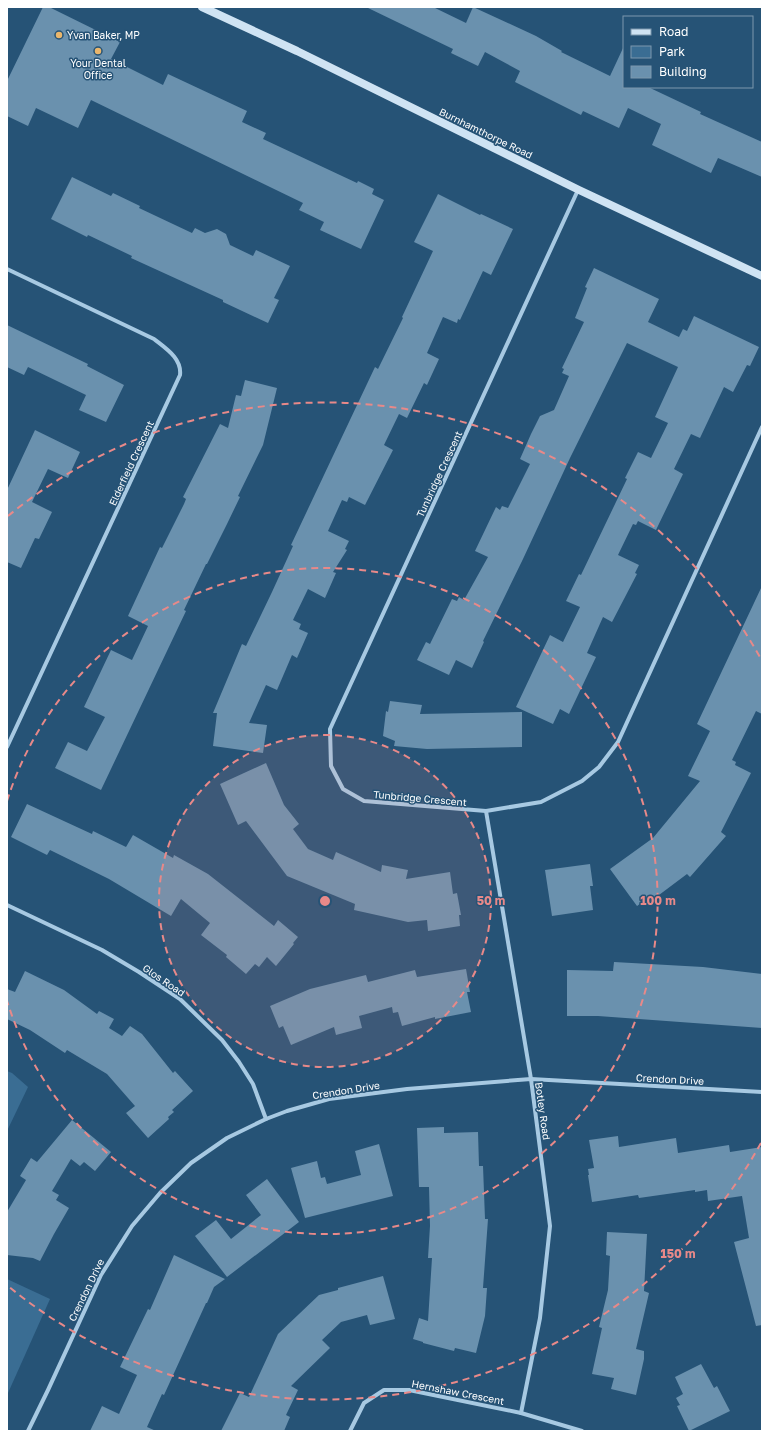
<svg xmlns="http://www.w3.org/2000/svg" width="769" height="1438" viewBox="0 0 769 1438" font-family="'Golos Text',sans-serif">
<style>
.green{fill:#3a6d93}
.building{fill:#6a91ae}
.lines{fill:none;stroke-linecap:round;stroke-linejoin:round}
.minor{stroke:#a7c9e2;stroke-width:4}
.secondary{stroke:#cfe3f3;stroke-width:8}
.ring{fill:none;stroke:#e88989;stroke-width:2;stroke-dasharray:7 5}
.poi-dot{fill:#eab66c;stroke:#265376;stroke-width:1.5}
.labels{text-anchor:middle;stroke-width:3;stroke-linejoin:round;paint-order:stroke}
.poi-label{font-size:10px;fill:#fff;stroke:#265376;text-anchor:start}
.street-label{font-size:10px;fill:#fff;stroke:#265376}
.centre{fill:#e88989;stroke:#265376;stroke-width:2}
.ring-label{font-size:12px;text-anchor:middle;font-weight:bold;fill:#e88989;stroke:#265376;stroke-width:3;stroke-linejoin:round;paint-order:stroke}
</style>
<rect width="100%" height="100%" fill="#265376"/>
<g class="green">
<polygon points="7,1071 12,1073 28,1087 7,1131"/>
<polygon points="7,1279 50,1299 8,1393 7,1392"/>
</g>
<g class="building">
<polygon points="43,7 49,7 120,42 111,59 163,85 168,74 247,111 242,122 266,133 263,139 357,183 358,181 374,189 372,194 384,200 361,249 320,230 324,222 299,210 303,203 91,100 78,128 36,108 28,126 7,116 7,81"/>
<polygon points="366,7 433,7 466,23 473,7 536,36 562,51 561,52 610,76 624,46 624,87 648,87 701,112 700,114 762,142 762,177 718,158 711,173 652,145 661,124 628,108 619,128 583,111 581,115 515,82 520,71 485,52 478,66 451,53 453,49"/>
<polygon points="72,177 111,196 113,193 140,206 139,208 192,233 195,228 205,233 217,229 226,234 230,245 253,256 256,250 290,266 274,298 279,300 268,323 223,302 223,300 131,258 132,256 88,235 87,237 51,219"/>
<polygon points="438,194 480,215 481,214 513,229 491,275 483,271 460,320 458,319 457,323 443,317 427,353 439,359 427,385 424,383 407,418 399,414 384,445 393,450 365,505 349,497 347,502 342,500 328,531 349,541 345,549 347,550 333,572 336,573 325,598 308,589 293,620 301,624 299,629 308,633 297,658 292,655 277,690 266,685 249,723 267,725 263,753 213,746 217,713 213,713 242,644 246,646 272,592 293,546 291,545 332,458 375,367 378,369 403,318 402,317 433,251 414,242"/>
<polygon points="594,268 659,299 648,322 679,337 683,329 687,331 694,316 759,347 750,366 747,365 733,392 724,387 700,438 691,434 674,469 683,474 656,530 638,521 636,525 633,524 618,555 639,565 635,573 637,574 612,622 603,617 587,653 596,657 569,714 560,709 553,724 516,707 550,635 563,642 580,607 566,601 579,574 581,575 627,479 625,478 638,452 651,458 668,423 655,417 678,367 627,343 570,458 523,559 483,641 484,642 472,668 456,660 449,675 417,660 426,642 430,644 452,599 457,601 459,597 464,600 488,557 475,551 496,507 500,510 502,506 508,508 530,464 520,459 531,434 540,416 554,410 569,376 562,373 564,369 562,368 584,322 575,318 587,288 585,287"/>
<polygon points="7,325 88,364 87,366 124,385 106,422 79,410 86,395 28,367 24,375 7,367"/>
<polygon points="245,380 277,388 263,445 238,496 240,497 227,524 207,564 206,564 184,610 186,611 101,790 55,768 68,742 87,751 105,717 84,707 111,650 132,660 148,626 128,616 160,547 162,548 184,504 186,499 183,497 220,424 228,428 236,395 241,396"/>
<polygon points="35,430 80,452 68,478 48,469 32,502 52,512 39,539 35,538 21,568 7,562 7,490"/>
<polygon points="762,586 762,714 756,711 732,760 736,762 735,765 751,773 721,832 726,836 690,877 687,874 647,904 644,901 637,906 610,869 653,838 700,781 688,776 710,731 697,724"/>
<polygon points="390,701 422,705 420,714 522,712 522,747 427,749 394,746 395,741 383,736 386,711 388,712"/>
<polygon points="266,763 284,805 299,824 293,829 308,849 333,860 336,852 381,872 382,865 408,870 406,879 450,872 453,894 457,893 461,915 459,915 460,926 428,931 427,920 408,922 354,910 355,904 287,876 246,821 238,825 220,784"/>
<polygon points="27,804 92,834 93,831 126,847 133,835 173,858 174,855 208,874 274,926 278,920 298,937 293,943 294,944 276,966 267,957 259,967 255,964 246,974 226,957 227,955 201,935 210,923 181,899 171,916 109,879 50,850 47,855 11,837"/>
<polygon points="590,864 593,886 590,886 593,910 552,916 545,870"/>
<polygon points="614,962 703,967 762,974 762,1028 598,1016 567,1016 567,970 613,971"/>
<polygon points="466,969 470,992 467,992 471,1012 435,1019 435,1017 402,1026 398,1012 393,1013 392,1007 359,1016 362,1028 336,1035 334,1027 291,1045 283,1026 279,1028 270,1006 310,989 366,975 368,982 415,970 417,977"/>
<polygon points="25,971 64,990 97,1014 99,1011 114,1019 109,1028 122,1036 130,1026 142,1034 173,1073 175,1071 193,1091 172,1110 174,1112 168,1117 169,1119 148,1138 126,1113 135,1106 107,1074 67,1050 65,1053 30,1030 7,1019 7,989 15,992"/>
<polygon points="72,1120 111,1152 95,1171 84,1162 80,1166 71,1159 52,1191 59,1195 56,1200 69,1208 54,1234 40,1261 33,1258 7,1255 7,1212 26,1180 20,1176 31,1158 37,1162"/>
<polygon points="444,1127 444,1133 478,1132 479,1166 483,1166 485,1219 488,1219 483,1288 487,1288 485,1316 476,1353 455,1348 454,1351 423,1343 423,1342 413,1339 419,1318 428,1321 432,1258 428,1258 430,1226 429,1187 419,1187 417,1128"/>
<polygon points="618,1136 619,1147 676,1138 678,1153 729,1145 730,1152 762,1147 762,1325 756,1326 734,1242 749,1238 742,1196 708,1201 707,1190 695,1192 695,1190 639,1198 638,1195 592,1202 588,1175 589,1175 588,1169 594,1168 589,1140"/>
<polygon points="379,1144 393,1196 305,1218 291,1168 317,1161 321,1178 325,1177 327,1184 361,1175 355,1151"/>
<polygon points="267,1179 299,1222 227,1277 195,1236 216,1220 231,1239 261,1215 246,1195"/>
<polygon points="607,1232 647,1234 644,1291 649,1293 636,1349 644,1351 644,1359 636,1395 611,1389 614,1378 592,1374 602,1328 599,1327 608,1290 610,1256 606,1255"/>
<polygon points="174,1255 225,1279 214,1287 207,1303 206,1303 164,1395 162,1394 147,1427 156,1431 90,1431 102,1406 119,1414 137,1375 120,1367 148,1309 150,1310"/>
<polygon points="383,1276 395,1319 370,1325 367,1315 341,1322 322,1340 330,1348 291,1386 298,1390 286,1415 290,1417 284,1431 221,1431 240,1393 249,1397 278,1334 319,1295 338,1290 338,1288"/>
<polygon points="701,1364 714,1388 717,1386 730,1411 689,1431 677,1406 680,1405 676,1398 683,1394 675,1377"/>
</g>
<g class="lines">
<g class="minor">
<polyline points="578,190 330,729 331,766 343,789 364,801 486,811 541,802 582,781 599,767 618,742 762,427"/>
<path d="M7 269 154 339C165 348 182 358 180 375L7 747"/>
<polyline points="486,811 531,1079 550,1226 540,1318 521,1413"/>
<polyline points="7,905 102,950 139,972 180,999 222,1040 239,1062 253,1084 266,1119"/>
<polyline points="28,1431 48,1390 101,1275 132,1226 160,1193 191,1163 227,1138 266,1119 287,1111 329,1099 407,1089 531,1079 762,1092"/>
<polyline points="350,1431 364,1403 384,1390 409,1390 521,1413 582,1431"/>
</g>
<polyline class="secondary" points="202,7 297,51 579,190 762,276"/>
</g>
<circle cx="325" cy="901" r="166" fill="#e88989" fill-opacity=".12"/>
<g class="ring">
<circle cx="325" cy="901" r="166"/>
<path d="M7 801A333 333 0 1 1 7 1001"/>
<path d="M761 1143A499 499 0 0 1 8 1286M8 516A499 499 0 0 1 761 659"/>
</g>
<g class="poi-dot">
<circle cx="59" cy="35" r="4"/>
<circle cx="98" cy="51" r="4"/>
</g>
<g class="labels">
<g class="poi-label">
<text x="67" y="39">Yvan Baker, MP</text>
<text x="98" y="67" text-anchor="middle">Your Dental<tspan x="98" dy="12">Office</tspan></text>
</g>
<g class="street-label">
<text transform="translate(486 133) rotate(26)" y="4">Burnhamthorpe Road</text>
<text transform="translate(131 463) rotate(-65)" y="4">Elderfield Crescent</text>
<text transform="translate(439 474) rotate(-65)" y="4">Tunbridge Crescent</text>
<text transform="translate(420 798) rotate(5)" y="4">Tunbridge Crescent</text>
<text transform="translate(164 980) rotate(34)" y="4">Glos Road</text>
<text transform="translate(670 1079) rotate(3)" y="4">Crendon Drive</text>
<text transform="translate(346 1090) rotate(-9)" y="4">Crendon Drive</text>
<text transform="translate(543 1111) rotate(82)" y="4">Botley Road</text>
<text transform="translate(86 1290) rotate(-64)" y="4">Crendon Drive</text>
<text transform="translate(458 1392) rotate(11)" y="4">Hernshaw Crescent</text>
</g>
</g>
<circle cx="325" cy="901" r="6" class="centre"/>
<g class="ring-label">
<text x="491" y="905">50 m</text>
<text x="658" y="905">100 m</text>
<text x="678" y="1258">150 m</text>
</g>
<rect width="769" height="1438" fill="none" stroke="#ffffff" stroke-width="16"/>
<rect x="623" y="16" width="130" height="72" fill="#265376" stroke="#7d98ad"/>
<rect x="631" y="29" width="20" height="6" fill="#cfe3f3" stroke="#7d98ad"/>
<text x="659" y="36" font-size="12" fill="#ffffff">Road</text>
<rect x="631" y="46" width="20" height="12" fill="#3a6d93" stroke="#7d98ad"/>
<text x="659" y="56" font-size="12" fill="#ffffff">Park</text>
<rect x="631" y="66" width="20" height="12" fill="#6a91ae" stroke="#7d98ad"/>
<text x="659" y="76" font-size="12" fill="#ffffff">Building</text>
</svg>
